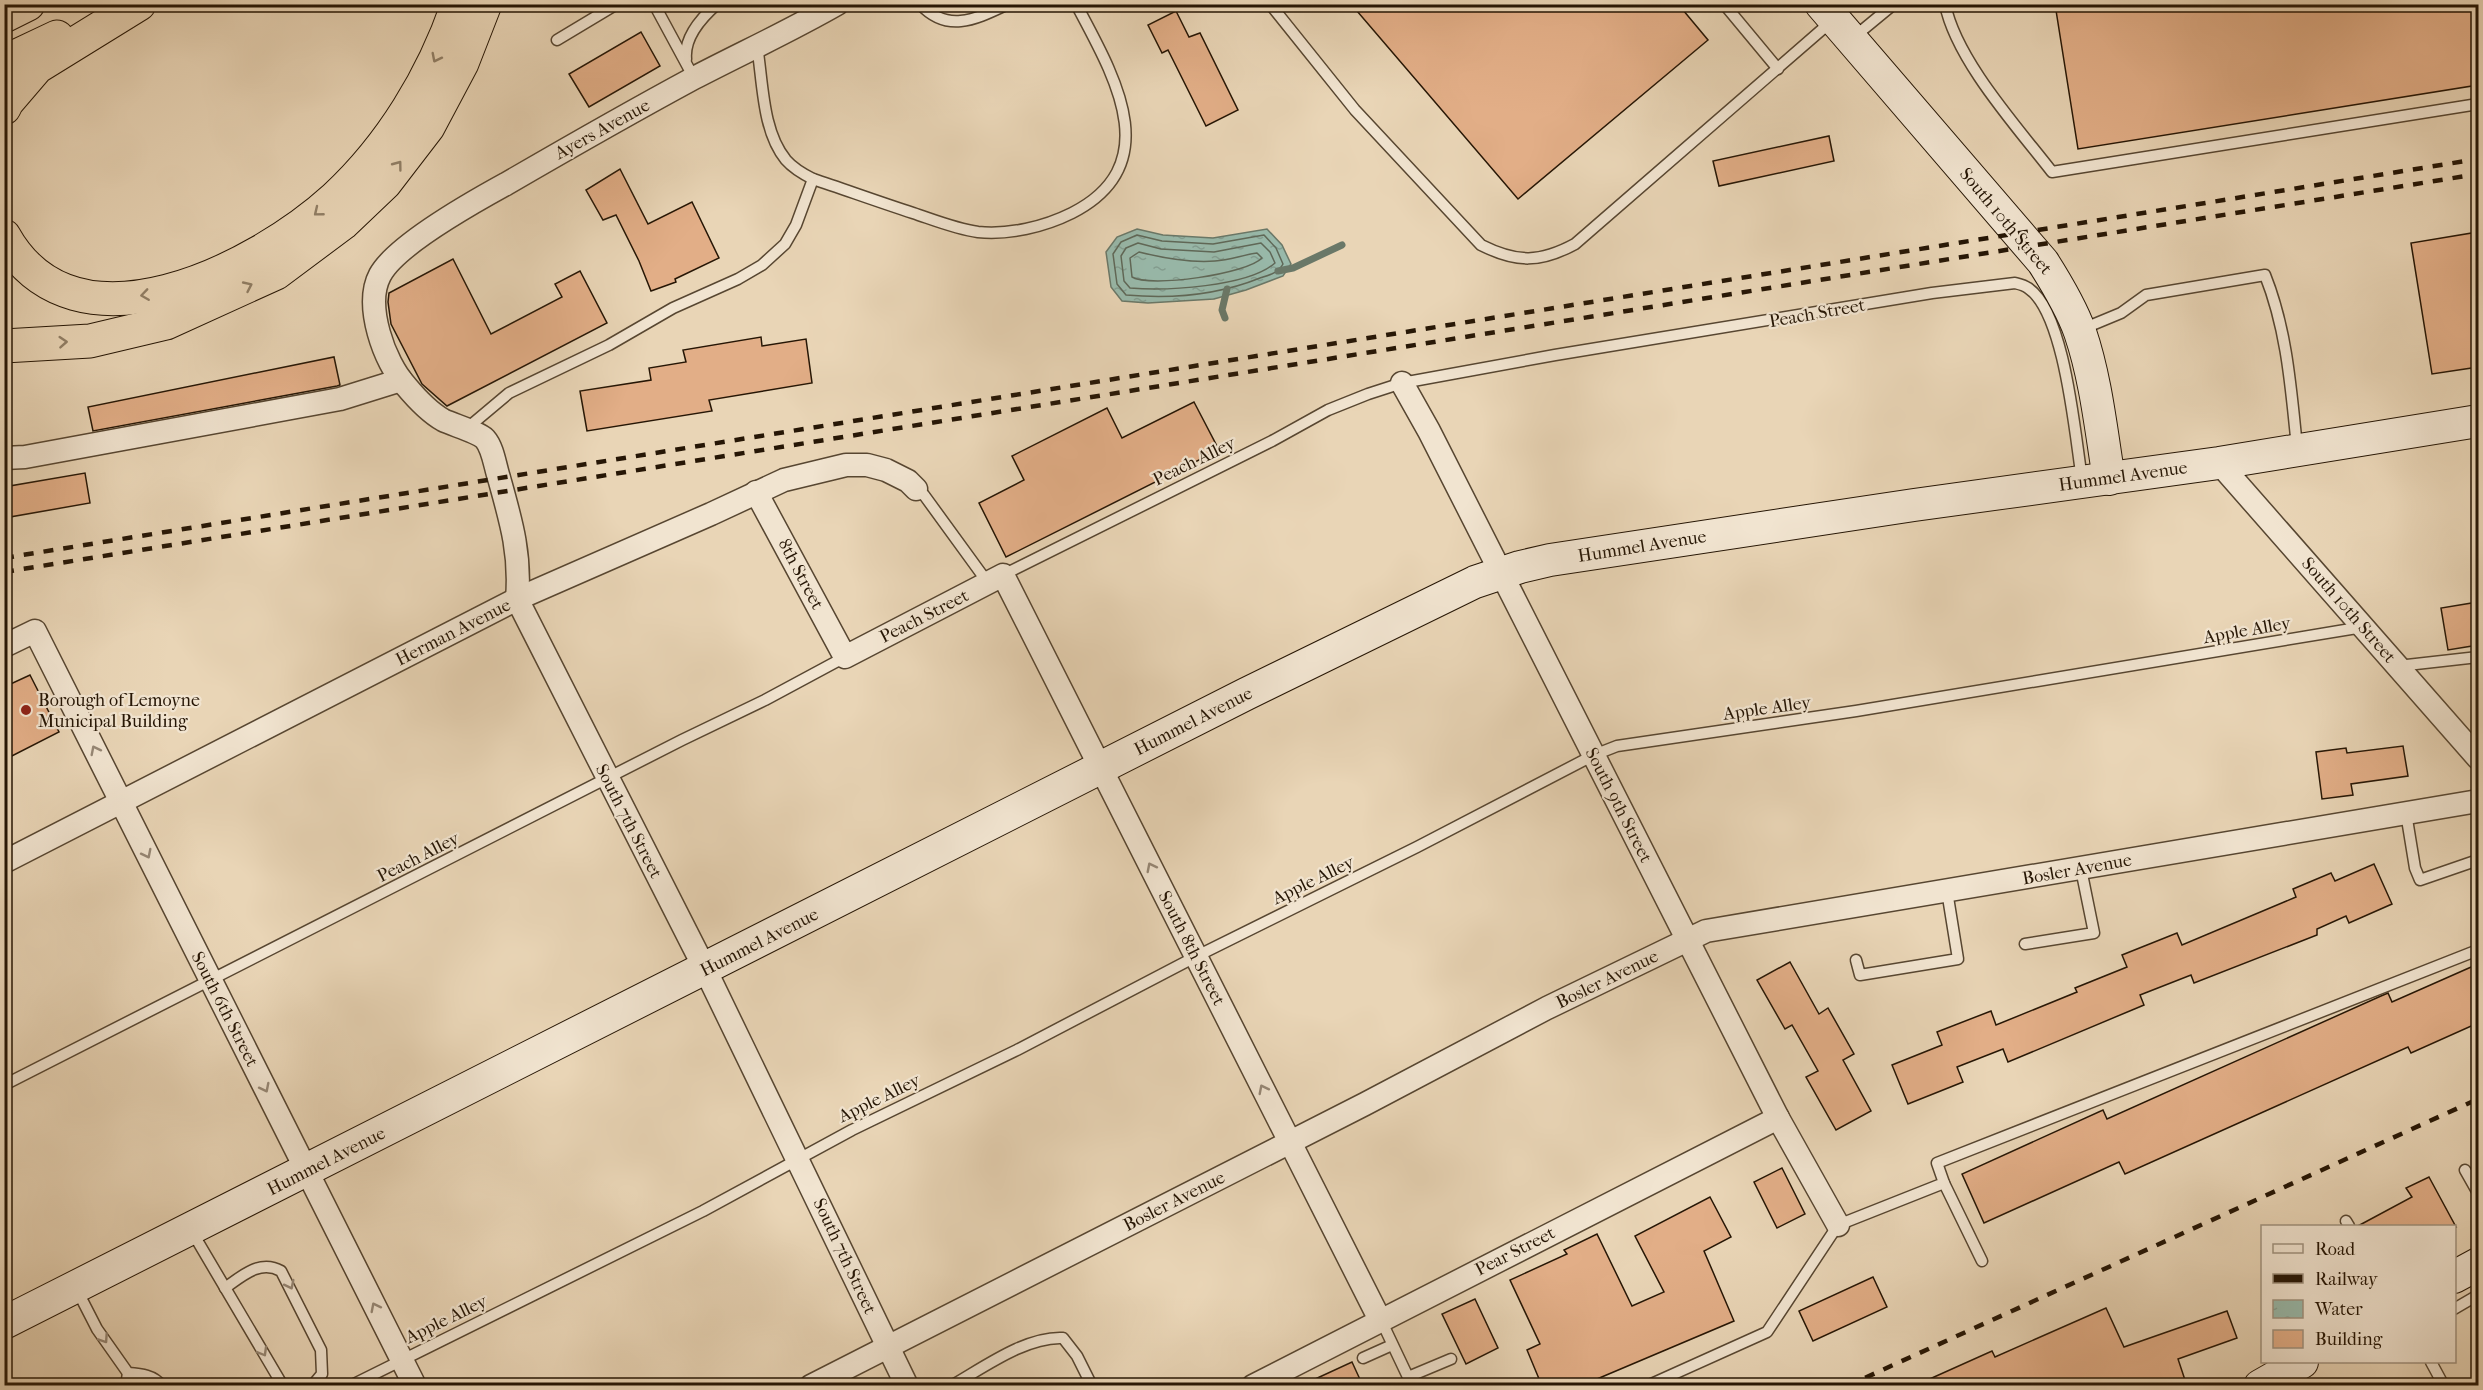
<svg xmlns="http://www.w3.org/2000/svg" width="2483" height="1390" viewBox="0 0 2483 1390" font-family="'IM FELL French Canon',serif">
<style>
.water{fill:url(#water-ripples);stroke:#6a7868;stroke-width:1.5}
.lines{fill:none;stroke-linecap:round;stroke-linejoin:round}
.shore{stroke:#5f6858;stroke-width:1.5}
.stream{stroke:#6a7868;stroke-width:7}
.building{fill:#e2ae87;stroke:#261605;stroke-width:1.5}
.lane-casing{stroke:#574631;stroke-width:13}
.street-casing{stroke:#574631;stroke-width:25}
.secondary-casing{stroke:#261605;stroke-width:34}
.highway-casing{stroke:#261605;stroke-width:35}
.lane{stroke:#f1e4d0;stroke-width:10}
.street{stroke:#f1e4d0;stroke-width:22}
.secondary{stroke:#f1e4d0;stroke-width:32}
.highway{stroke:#e9d5b6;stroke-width:33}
.rail{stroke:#261605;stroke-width:4.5;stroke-dasharray:10 10;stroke-linecap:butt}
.oneway{stroke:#917f66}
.oneway2{stroke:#968775}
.poi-dot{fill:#8f2418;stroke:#f1e4d0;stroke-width:2}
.labels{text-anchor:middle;stroke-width:4.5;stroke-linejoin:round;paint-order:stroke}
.street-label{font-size:18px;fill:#261605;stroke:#f1e4d0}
.poi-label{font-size:18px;fill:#261605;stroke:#f1e4d0;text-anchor:start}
</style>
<defs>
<pattern id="water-ripples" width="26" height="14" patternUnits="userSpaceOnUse" patternTransform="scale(1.5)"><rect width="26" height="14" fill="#98b9aa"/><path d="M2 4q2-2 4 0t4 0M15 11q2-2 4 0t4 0" fill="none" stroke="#839e91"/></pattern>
</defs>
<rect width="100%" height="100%" fill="#e9d5b6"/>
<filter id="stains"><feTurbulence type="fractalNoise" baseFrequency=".00333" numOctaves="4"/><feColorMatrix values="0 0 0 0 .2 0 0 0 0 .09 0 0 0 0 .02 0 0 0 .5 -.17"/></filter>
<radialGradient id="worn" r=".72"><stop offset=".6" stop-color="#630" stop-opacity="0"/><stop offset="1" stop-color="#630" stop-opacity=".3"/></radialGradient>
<polygon class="water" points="1137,229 1163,235 1213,238 1267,229 1282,245 1291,264 1283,276 1246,290 1214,299 1148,303 1122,301 1111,287 1106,252 1117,237"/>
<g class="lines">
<g class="shore">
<path d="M1137 235 1162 241 1213 244 1264 235 1276 248 1283 264C1278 273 1270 275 1260 278 1218 295 1171 299 1126 295L1117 284 1113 254 1121 242Z"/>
<path d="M1138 243 1161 249 1214 252 1261 243 1270 252 1275 263C1248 287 1165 291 1130 288L1124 281 1121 256 1126 248Z"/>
<path d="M1139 252C1163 258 1190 263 1215 261 1229 260 1243 255 1257 253L1262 258C1247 274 1150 288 1132 277L1130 258Z"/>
</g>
<g class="stream">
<polyline points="1278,271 1293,268 1342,245"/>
<polyline points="1225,318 1222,310 1227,289"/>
</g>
</g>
<g class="building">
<polygon points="1351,4 1678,4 1708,40 1518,199"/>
<polygon points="2055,4 2478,4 2478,85 2078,149"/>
<polygon points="1176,11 1189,37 1200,33 1238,110 1206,126 1168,50 1162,53 1148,25"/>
<polygon points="641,32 660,66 589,107 569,74"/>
<polygon points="1829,136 1834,161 1719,186 1713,161"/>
<polygon points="620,169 648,224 692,202 719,258 675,279 676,282 651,291 639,261 616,215 603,220 586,190"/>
<polygon points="2478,232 2478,367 2432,374 2411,243"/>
<polygon points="453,259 491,334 562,297 555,284 580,271 607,323 447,406 422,384 391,324 388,302 389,293"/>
<polygon points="761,337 762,346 806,339 812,383 709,400 712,411 587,431 580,391 651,380 649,368 686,362 683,350"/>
<polygon points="334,357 340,385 337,386 93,431 88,407"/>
<polygon points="1194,402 1219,450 1006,557 979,503 1024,480 1012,456 1107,408 1122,438"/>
<polygon points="85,473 90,503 4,518 4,487"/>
<polygon points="2478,602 2478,645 2448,650 2441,608"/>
<polygon points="30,675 59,732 4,760 4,687"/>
<polygon points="2403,746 2408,776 2351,784 2353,795 2322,799 2316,752 2346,748 2347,753"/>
<polygon points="2374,864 2392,904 2349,923 2346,916 2317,929 2317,935 2194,983 2191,975 2140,995 2144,1005 2008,1062 2003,1049 1957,1067 1963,1082 1908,1104 1892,1065 1942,1045 1937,1032 1991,1011 1996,1025 2077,992 2075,988 2127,967 2122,955 2177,933 2182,945 2296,897 2293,889 2331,873 2335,881"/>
<polygon points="1790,962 1819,1014 1828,1008 1854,1054 1843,1060 1871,1111 1836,1130 1806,1077 1818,1071 1792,1025 1785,1029 1757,980"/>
<polygon points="2478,964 2478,1023 2411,1053 2408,1047 2125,1174 2119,1162 1984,1223 1962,1174 2103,1110 2107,1119 2381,996 2388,993 2392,1002"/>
<polygon points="1782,1168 1805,1214 1777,1228 1754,1182"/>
<polygon points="2429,1177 2456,1227 2356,1227 2412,1197 2406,1188"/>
<polygon points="1710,1197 1731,1237 1704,1251 1734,1321 1597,1379 1599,1386 1542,1386 1527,1350 1540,1344 1510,1280 1567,1254 1564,1250 1597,1234 1632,1306 1664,1292 1635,1236"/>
<polygon points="1873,1277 1887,1307 1813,1341 1799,1311"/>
<polygon points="1475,1299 1498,1348 1466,1364 1442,1314"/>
<polygon points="2106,1308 2124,1347 2227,1311 2237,1338 2178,1359 2187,1386 1914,1386 1992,1351 1995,1357"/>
<polygon points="1352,1362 1363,1386 1300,1386"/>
</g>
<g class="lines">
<defs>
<g id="lane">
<polyline points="654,4 694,78"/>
<path d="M920 4C948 34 976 19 1008 4"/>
<path d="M1270 4 1355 110 1481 245C1517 263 1540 263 1575 244L1833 20"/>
<polyline points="1724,4 1778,69"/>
<path d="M1945 4C1956 60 2018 128 2052 172L2478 104"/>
<polyline points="1854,37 1894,4"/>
<polyline points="557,40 617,4"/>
<path d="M757 46C763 82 762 131 786 160 793 168 803 174 813 179 846 190 879 202 913 213 934 220 956 229 978 232 1009 235 1044 227 1072 213 1168 164 1113 74 1076 4"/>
<path d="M686 59C684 37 701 18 717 4"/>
<path d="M2080 330 2121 313 2146 295 2265 275C2287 330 2291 389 2297 447"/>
<polyline points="465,430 509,393 609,345 673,308 738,279 762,265 785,244 796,225 813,179"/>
<polyline points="916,489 924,495 988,583"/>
<path d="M1003 575 1272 441 1328 410 1368 394 1402 383 1555 355 1932 293 2015 283C2019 284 2024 285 2028 288 2065 312 2075 436 2082 479"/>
<polyline points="2398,666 2478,657"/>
<polyline points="2406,813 2415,868 2420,880 2478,860"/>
<polyline points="2025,944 2094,933 2081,869"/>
<polyline points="1856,960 1860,975 1958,959 1947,891"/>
<polyline points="4,1085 682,740 765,700 845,657"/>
<polyline points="2465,1170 2478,1193"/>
<polyline points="1944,1183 1982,1261"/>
<polyline points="2346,1221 2349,1226"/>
<polyline points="191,1230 283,1386"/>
<path d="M225 1288C242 1276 260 1259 281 1271L321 1350 322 1374 312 1386"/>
<path d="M77 1290 97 1329 128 1373C141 1374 154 1375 162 1386"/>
<polyline points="2454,1309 2478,1295"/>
<polyline points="1381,1320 1408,1377 1451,1359"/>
<polyline points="1363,1358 1392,1345"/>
<polyline points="2431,1362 2444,1386"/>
<polyline points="126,1386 128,1373"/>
<polyline points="350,1386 703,1211 852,1130 1017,1050 1197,956 1417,847 1594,755 1617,746 1856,711 2363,627"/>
<path d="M951 1386C983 1368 1026 1336 1063 1338L1077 1356 1092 1386"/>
<polyline points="1647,1386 1767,1332 1838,1225 1944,1183 1937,1163 2478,950"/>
</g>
<g id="street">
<path d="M837 4C790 31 742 53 694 78 631 112 568 148 506 184 475 201 396 245 380 275 364 305 384 362 406 386 416 398 429 412 443 420 453 425 478 432 485 439 493 448 495 466 499 478 511 521 521 554 517 599L705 969 907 1386"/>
<polyline points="1402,383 1429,431 1778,1118 1838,1225"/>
<polyline points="4,458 25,457 340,399 401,380"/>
<polyline points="2219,463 2478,758"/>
<polyline points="756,492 845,657 1003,575 1380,1320"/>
<polyline points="4,646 35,631 415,1386"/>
<polyline points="4,862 517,599 711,514 784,480 846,465 867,465 886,470 908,481 916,489"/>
<polyline points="811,1386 1365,1104 1547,1008 1706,931 2478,801"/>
<polyline points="1253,1386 1778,1118"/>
</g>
<g id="secondary">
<path d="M1821 4 2043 262C2057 284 2071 307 2080 332 2096 379 2101 430 2109 479"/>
<polyline points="2454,1277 2478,1264"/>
<polyline points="4,1323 1246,694 1475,582 1520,567 1550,560 1914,505 2219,463 2478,421"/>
<polyline points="2260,1386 2302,1362"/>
</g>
<g id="highway">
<polyline points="4,16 28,4"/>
<polyline points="4,62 57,37"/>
<polyline points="4,108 7,102 37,67 139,4"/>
<path d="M4 236C75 363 257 269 335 198 391 146 433 77 458 4"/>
<polyline points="4,346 90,341 166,323 276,273 343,223 385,183 428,127 462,63 485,4"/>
</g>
</defs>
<use href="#lane" class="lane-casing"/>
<use href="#street" class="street-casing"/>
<use href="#secondary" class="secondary-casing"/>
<use href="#highway" class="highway-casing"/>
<use href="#lane" class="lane"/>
<use href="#street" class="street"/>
<use href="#secondary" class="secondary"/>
<use href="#highway" class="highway"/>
<g class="rail">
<polyline points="4,558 2478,159"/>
<polyline points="4,572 2478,174"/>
<polyline points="1847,1386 2478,1099"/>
</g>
</g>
<defs><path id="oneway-chevron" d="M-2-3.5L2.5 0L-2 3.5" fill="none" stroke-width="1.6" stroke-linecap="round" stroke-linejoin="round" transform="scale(1.5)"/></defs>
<g class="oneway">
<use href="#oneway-chevron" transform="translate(436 58) rotate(117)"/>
<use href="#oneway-chevron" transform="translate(398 165) rotate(-53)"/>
<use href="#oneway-chevron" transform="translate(318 212) rotate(141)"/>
<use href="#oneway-chevron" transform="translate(248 286) rotate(-25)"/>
<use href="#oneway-chevron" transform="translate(145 295) rotate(172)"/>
<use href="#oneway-chevron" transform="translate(63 342) rotate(-4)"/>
</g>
<g class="oneway2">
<use href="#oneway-chevron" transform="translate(95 750) rotate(-117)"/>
<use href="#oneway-chevron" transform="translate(147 854) rotate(63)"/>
<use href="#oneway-chevron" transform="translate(1151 867) rotate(-117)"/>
<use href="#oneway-chevron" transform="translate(265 1088) rotate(63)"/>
<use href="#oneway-chevron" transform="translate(1263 1089) rotate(-117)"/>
<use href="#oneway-chevron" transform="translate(290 1285) rotate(63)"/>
<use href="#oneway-chevron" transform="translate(375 1307) rotate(-117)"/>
<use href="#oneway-chevron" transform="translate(104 1339) rotate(56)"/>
<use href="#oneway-chevron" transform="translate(263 1352) rotate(60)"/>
</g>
<circle class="poi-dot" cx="26" cy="710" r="6"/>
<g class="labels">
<g class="street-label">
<text transform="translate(602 129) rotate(-29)" y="6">Ayers Avenue</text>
<text transform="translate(2006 221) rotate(50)" y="6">South 10th Street</text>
<text transform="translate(1817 313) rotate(-10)" y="6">Peach Street</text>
<text transform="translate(1194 461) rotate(-26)" y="6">Peach Alley</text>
<text transform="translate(2123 476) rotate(-8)" y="6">Hummel Avenue</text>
<text transform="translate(1642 546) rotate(-9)" y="6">Hummel Avenue</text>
<text transform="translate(801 574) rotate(62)" y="6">8th Street</text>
<text transform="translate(2349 610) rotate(49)" y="6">South 10th Street</text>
<text transform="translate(924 616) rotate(-27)" y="6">Peach Street</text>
<text transform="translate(2247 630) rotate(-10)" y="6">Apple Alley</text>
<text transform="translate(453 632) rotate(-27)" y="6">Herman Avenue</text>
<text transform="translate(1767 708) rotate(-8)" y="6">Apple Alley</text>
<text transform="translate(1193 721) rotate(-27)" y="6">Hummel Avenue</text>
<text transform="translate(1619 805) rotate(63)" y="6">South 9th Street</text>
<text transform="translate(629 821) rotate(63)" y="6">South 7th Street</text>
<text transform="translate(418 857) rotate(-27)" y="6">Peach Alley</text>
<text transform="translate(2077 869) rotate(-10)" y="6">Bosler Avenue</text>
<text transform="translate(1313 880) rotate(-26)" y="6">Apple Alley</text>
<text transform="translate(759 942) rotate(-27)" y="6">Hummel Avenue</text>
<text transform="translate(1192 948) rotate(63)" y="6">South 8th Street</text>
<text transform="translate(1607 979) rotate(-26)" y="6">Bosler Avenue</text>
<text transform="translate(225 1009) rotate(63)" y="6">South 6th Street</text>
<text transform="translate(879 1098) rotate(-26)" y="6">Apple Alley</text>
<text transform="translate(326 1161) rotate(-27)" y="6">Hummel Avenue</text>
<text transform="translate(1174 1201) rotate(-27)" y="6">Bosler Avenue</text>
<text transform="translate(1515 1251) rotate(-27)" y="6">Pear Street</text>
<text transform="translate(845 1256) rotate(65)" y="6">South 7th Street</text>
<text transform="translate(446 1319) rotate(-26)" y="6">Apple Alley</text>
</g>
<g class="poi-label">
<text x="38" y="706">Borough of Lemoyne<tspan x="38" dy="21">Municipal Building</tspan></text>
</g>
</g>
<rect width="2483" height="1390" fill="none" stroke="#e9d5b6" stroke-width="24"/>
<rect x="6" y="6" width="2471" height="1378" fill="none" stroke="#261605" stroke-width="3"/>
<rect x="12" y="12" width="2459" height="1366" fill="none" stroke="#261605" stroke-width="1.5"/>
<rect x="2261" y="1225" width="195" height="138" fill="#f1e4d0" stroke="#a0927f" stroke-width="1.5"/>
<rect x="2273" y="1244" width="30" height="9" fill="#f1e4d0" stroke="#a0927f" stroke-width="1.5"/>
<text x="2315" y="1255" font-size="18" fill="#261605">Road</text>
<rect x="2273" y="1274" width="30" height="9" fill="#261605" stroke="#a0927f" stroke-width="1.5"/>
<text x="2315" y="1285" font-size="18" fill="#261605">Railway</text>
<rect x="2273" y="1300" width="30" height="18" fill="url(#water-ripples)" stroke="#a0927f" stroke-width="1.5"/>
<text x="2315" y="1315" font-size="18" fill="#261605">Water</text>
<rect x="2273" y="1330" width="30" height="18" fill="#e2ae87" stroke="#a0927f" stroke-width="1.5"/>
<text x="2315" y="1345" font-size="18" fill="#261605">Building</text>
<rect width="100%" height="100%" filter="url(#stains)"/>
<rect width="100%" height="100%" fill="url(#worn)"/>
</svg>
